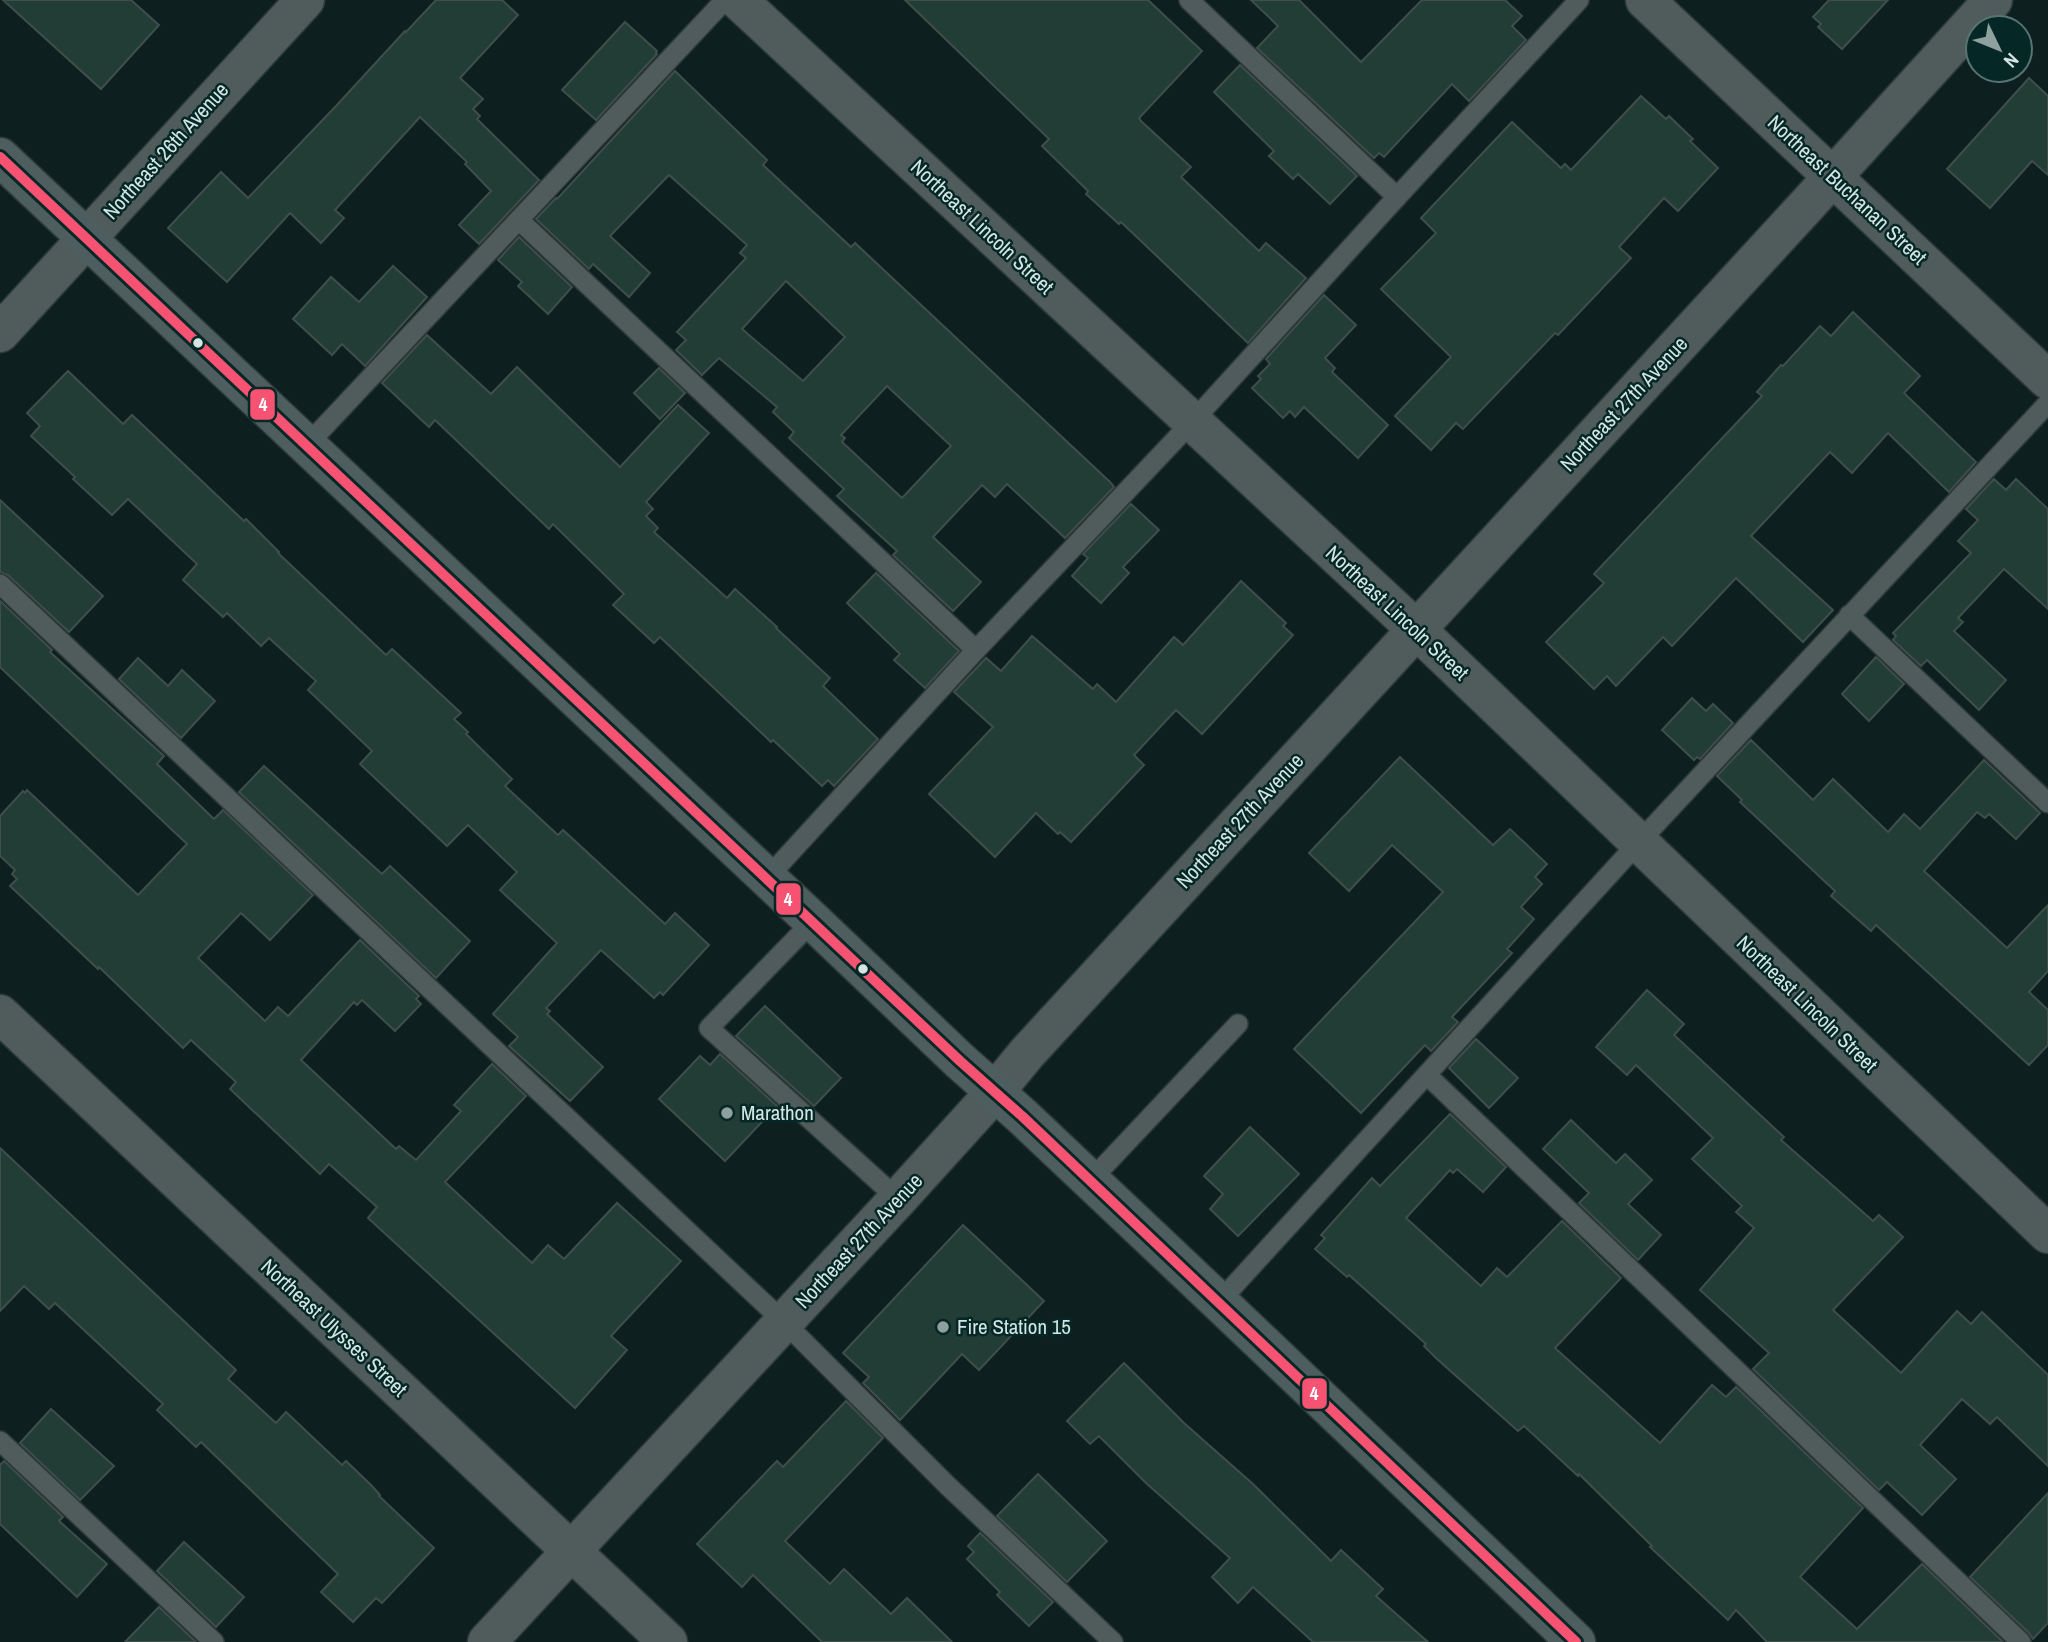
<svg xmlns="http://www.w3.org/2000/svg" width="2048" height="1642" viewBox="0 0 2048 1642" font-family="'Archivo Narrow',sans-serif">
<style>
.building{fill:#223c36;stroke:#404e4b;stroke-width:2;fill-rule:evenodd}
.lines{fill:none;stroke-linecap:round;stroke-linejoin:round}
.lane-casing{stroke:#2d3a39;stroke-width:22}
.street-casing{stroke:#2d3a39;stroke-width:41}
.secondary-casing{stroke:#2d3a39;stroke-width:41}
.lane{stroke:#4f5c5b;stroke-width:19}
.street{stroke:#4f5c5b;stroke-width:38}
.secondary{stroke:#4e5e5e;stroke-width:38}
.bus-1-casing{stroke:#052826;stroke-width:16}
.bus-1{stroke:#f65372;stroke-width:10}
.bus-dot{fill:#d3e6e4;stroke:#052826;stroke-width:2.5}
.poi-dot{fill:#8ea19f;stroke:#052826;stroke-width:2.5}
.labels{text-anchor:middle;stroke-width:5;stroke-linejoin:round;paint-order:stroke}
.street-label{font-size:21px;fill:#d3e6e4;stroke:#052826}
.poi-label{font-size:21px;fill:#d3e6e4;stroke:#052826;text-anchor:start}
.line-badge{stroke:#052826;stroke-width:2.5}
.badge-label{font-size:19px;text-anchor:middle;font-weight:bold;fill:#fff}
</style>
<rect width="100%" height="100%" fill="#0d201f"/>
<g class="building">
<polygon points="3,0 131,0 159,25 101,89"/>
<polygon points="436,0 502,0 518,15 460,78 483,99 473,109 480,116 477,119 539,180 479,244 459,225 491,191 465,164 467,162 420,117 335,210 344,218 321,243 290,213 227,282 168,228 221,172 248,198 336,106 405,31 406,32"/>
<polygon points="905,0 1148,0 1202,51 1139,118 1141,121 1191,167 1181,177 1259,251 1266,243 1306,278 1248,343 1121,222 1119,224 1086,194 1088,191 1042,146 1049,139"/>
<polygon points="1251,0 1299,0 1361,62 1422,0 1505,0 1522,16 1512,26 1526,40 1469,101 1452,84 1384,157 1379,153 1374,158 1257,48 1278,26"/>
<polygon points="1829,0 1888,0 1842,49 1818,27 1821,24 1813,17"/>
<polygon points="625,22 657,51 656,53 657,54 596,120 562,90"/>
<polygon points="1240,65 1357,176 1330,204 1298,174 1293,179 1269,156 1274,151 1214,92"/>
<path d="M675 71 767 160 763 165 851 247 855 243 1110 482 1114 487 1065 538 1007 484 995 497 982 485 933 537 981 582 953 611 893 555 897 551 837 496 844 489 789 438 794 432 773 412 777 407 719 358 702 375 676 350 686 340 677 332 746 258 740 253 747 245 669 175 610 236 650 273 629 297 593 264 589 269 536 219 556 198 557 199ZM786 281 845 337 803 381 742 329ZM887 386 951 446 902 498 842 442 845 438 841 435Z"/>
<polygon points="2029,78 2048,96 2048,175 2032,161 1990,208 1947,169"/>
<polygon points="1641,96 1666,119 1669,116 1693,139 1690,141 1718,168 1678,211 1664,198 1619,247 1631,258 1558,335 1555,333 1463,429 1456,423 1431,450 1395,416 1451,357 1381,289 1436,233 1421,218 1512,122 1561,168 1565,164 1571,170"/>
<polygon points="519,237 572,287 548,314 518,286 522,282 498,260"/>
<polygon points="393,266 427,297 365,366 342,344 332,355 293,319 331,277 359,302"/>
<polygon points="1324,295 1356,325 1325,358 1335,368 1332,372 1388,425 1358,458 1304,407 1295,417 1290,411 1283,418 1252,388 1261,379 1258,376 1270,364 1266,359"/>
<polygon points="1853,312 1920,376 1904,393 1976,462 1949,492 1888,433 1852,473 1830,452 1751,536 1833,610 1803,642 1736,578 1672,646 1663,637 1616,686 1607,676 1594,689 1546,642 1604,583 1594,574 1762,396 1757,392 1781,365 1783,366 1820,326 1831,336"/>
<polygon points="427,335 491,394 517,367 620,467 678,405 709,433 646,502 653,509 646,516 658,528 654,532 727,598 735,589 777,627 776,628 830,678 823,686 878,739 834,786 828,780 822,786 773,740 771,742 660,637 654,643 613,605 624,594 553,524 549,529 435,420 429,427 382,383"/>
<polygon points="659,368 685,393 660,419 634,393"/>
<polygon points="68,371 123,424 132,415 244,521 246,519 279,552 278,553 386,655 392,649 461,713 454,719 468,732 466,734 512,779 505,786 558,835 563,830 665,924 675,913 709,945 663,995 660,992 654,998 601,950 546,1008 550,1011 547,1014 603,1067 570,1101 509,1046 518,1037 493,1014 557,943 500,890 517,872 468,825 447,846 360,764 372,751 308,690 316,681 269,638 261,646 227,613 223,617 183,580 197,564 128,499 112,515 73,479 75,477 31,436 40,426 27,413"/>
<polygon points="1994,479 2006,490 2016,479 2048,509 2048,609 2004,569 1958,618 1963,622 1954,631 2006,680 1979,710 1927,660 1921,666 1893,640 1896,636 1893,633 1971,553 1958,541 1978,520 1966,509"/>
<polygon points="0,500 103,596 69,632 8,575 0,572"/>
<polygon points="1131,504 1159,530 1123,567 1129,573 1101,603 1072,576 1088,558 1083,554"/>
<polygon points="876,573 959,651 925,688 894,660 900,654 847,603"/>
<polygon points="1241,581 1286,623 1283,626 1293,635 1202,734 1176,710 1134,755 1144,765 1071,842 1060,832 1058,834 1036,813 995,857 929,794 993,727 954,692 986,658 1001,671 1032,636 1093,689 1097,684 1116,702 1174,637 1183,645"/>
<polygon points="0,601 52,650 50,652 164,756 157,764 214,819 223,810 313,895 270,940 241,913 198,958 265,1021 278,1007 288,1016 360,940 419,996 416,999 421,1004 395,1031 362,1000 357,1005 354,1002 301,1060 396,1149 399,1146 416,1160 461,1111 454,1105 492,1064 526,1096 445,1182 532,1263 548,1245 564,1259 617,1203 681,1261 611,1336 627,1350 575,1408 368,1218 377,1207 329,1164 320,1174 230,1089 236,1082 191,1040 183,1048 99,967 98,969 10,886 17,879 12,874 15,870 0,856 0,816 23,791 25,793 27,790 138,895 187,844 0,667"/>
<polygon points="1876,657 1904,684 1869,721 1842,694"/>
<polygon points="138,658 168,686 182,670 215,701 181,738 119,679"/>
<polygon points="1692,698 1706,711 1713,704 1733,723 1700,759 1697,757 1694,760 1662,730"/>
<polygon points="1751,740 1813,800 1833,779 1888,832 1904,814 1920,829 1984,760 2040,813 2016,839 1989,814 1985,818 1977,812 1924,871 2007,948 2048,905 2048,971 2029,992 2048,1010 2048,1045 2029,1065 1876,925 1871,931 1831,896 1835,891 1740,802 1742,800 1717,776"/>
<polygon points="1400,757 1493,845 1510,829 1547,864 1535,877 1542,884 1521,907 1534,919 1507,949 1512,953 1452,1017 1458,1022 1431,1051 1425,1045 1361,1113 1294,1049 1443,892 1392,845 1349,891 1309,853"/>
<polygon points="264,766 382,874 390,866 470,941 436,978 239,792"/>
<polygon points="1647,990 1684,1024 1674,1035 1784,1137 1781,1140 1873,1221 1879,1215 1903,1237 1833,1310 1901,1373 1957,1311 1971,1324 1982,1312 2048,1375 2048,1466 1997,1417 1990,1424 1962,1399 1920,1445 1956,1479 1922,1515 1887,1482 1879,1490 1753,1369 1769,1353 1700,1290 1754,1228 1736,1212 1742,1206 1692,1159 1713,1138 1636,1065 1627,1075 1596,1047"/>
<polygon points="765,1006 841,1078 814,1106 736,1036"/>
<polygon points="1476,1039 1518,1078 1489,1108 1449,1068"/>
<polygon points="720,1054 777,1106 725,1161 659,1099 700,1056 710,1065"/>
<polygon points="1450,1114 1506,1167 1483,1192 1457,1169 1453,1173 1450,1170 1406,1218 1481,1286 1497,1268 1507,1277 1562,1221 1621,1278 1555,1348 1660,1443 1712,1385 1726,1397 1736,1387 1863,1508 1800,1577 1857,1629 1922,1564 2003,1642 1767,1642 1736,1610 1728,1620 1650,1547 1652,1546 1579,1474 1578,1476 1524,1426 1518,1431 1437,1359 1424,1346 1426,1344 1349,1275 1347,1277 1315,1249 1325,1238 1321,1235 1372,1178 1380,1186"/>
<polygon points="1571,1120 1616,1163 1625,1154 1652,1180 1628,1204 1661,1235 1638,1260 1579,1203 1589,1193 1543,1149"/>
<polygon points="1250,1127 1299,1174 1238,1236 1210,1209 1223,1194 1204,1176"/>
<polygon points="0,1148 236,1370 228,1379 276,1423 286,1412 342,1465 346,1461 372,1486 380,1495 379,1496 434,1548 382,1603 376,1598 353,1622 321,1592 338,1574 201,1442 196,1447 157,1410 163,1404 55,1303 49,1309 24,1286 0,1311"/>
<polygon points="963,1225 1044,1301 979,1370 962,1354 900,1420 863,1383 869,1377 843,1353"/>
<polygon points="1124,1363 1184,1423 1253,1484 1331,1561 1341,1550 1383,1589 1376,1596 1428,1642 1313,1642 1253,1587 1238,1603 1212,1577 1230,1558 1146,1483 1099,1436 1090,1444 1067,1421"/>
<polygon points="846,1401 883,1438 785,1541 830,1584 844,1569 891,1614 907,1598 952,1642 822,1642 753,1575 742,1587 697,1544 777,1461 783,1467"/>
<polygon points="51,1409 114,1466 80,1500 20,1443"/>
<polygon points="4,1461 63,1517 59,1521 107,1564 77,1597 0,1524 0,1465"/>
<polygon points="1038,1474 1107,1541 1067,1582 997,1516"/>
<polygon points="2048,1493 2048,1623 2033,1639 2029,1633 1970,1577"/>
<polygon points="980,1533 1053,1602 1029,1626 997,1595 1000,1592 967,1559 974,1552 968,1546"/>
<polygon points="184,1542 244,1597 216,1627 157,1571"/>
<polygon points="159,1607 196,1642 125,1642"/>
</g>
<g class="lines">
<defs>
<g id="lane">
<polyline points="1397,197 1579,0"/>
<polyline points="519,220 976,650"/>
<polyline points="307,445 725,0"/>
<polyline points="0,584 784,1322 947,1485 1113,1642"/>
<polyline points="1849,615 2048,803"/>
<polyline points="767,878 976,650 1192,422 1397,197 1189,0"/>
<polyline points="813,921 709,1028 898,1199"/>
<polyline points="1427,1075 2021,1642"/>
<polyline points="1090,1181 1238,1024"/>
<polyline points="1219,1302 1639,842 2048,403"/>
<polyline points="0,1441 214,1642"/>
</g>
<g id="street">
<polyline points="738,0 1417,630 2048,1234"/>
<polyline points="1645,0 2048,380"/>
<polyline points="0,333 305,0"/>
<polyline points="0,1014 668,1642"/>
<polyline points="487,1642 898,1199 995,1092 1027,1053 1808,204 1993,0"/>
</g>
<polyline id="secondary" points="0,157 813,921 960,1061 1022,1116 1219,1302 1576,1642"/>
</defs>
<use href="#lane" class="lane-casing"/>
<use href="#street" class="street-casing"/>
<use href="#secondary" class="secondary-casing"/>
<use href="#lane" class="lane"/>
<use href="#street" class="street"/>
<use href="#secondary" class="secondary"/>
<defs>
<polyline id="bus-1" points="0,157 960,1061 1022,1116 1576,1642"/>
</defs>
<use href="#bus-1" class="bus-1-casing"/>
<use href="#bus-1" class="bus-1"/>
</g>
<g class="bus-dot">
<circle cx="198" cy="343" r="6"/>
<circle cx="863" cy="969" r="6"/>
</g>
<g class="poi-dot">
<circle cx="727" cy="1113" r="7"/>
<circle cx="943" cy="1327" r="7"/>
</g>
<g class="labels">
<g class="street-label">
<text transform="translate(166 151) rotate(-48)" y="7">Northeast 26th Avenue</text>
<text transform="translate(1847 190) rotate(43)" y="7">Northeast Buchanan Street</text>
<text transform="translate(982 227) rotate(43)" y="7">Northeast Lincoln Street</text>
<text transform="translate(1624 404) rotate(-47)" y="7">Northeast 27th Avenue</text>
<text transform="translate(1397 613) rotate(43)" y="7">Northeast Lincoln Street</text>
<text transform="translate(1240 821) rotate(-47)" y="7">Northeast 27th Avenue</text>
<text transform="translate(1807 1004) rotate(44)" y="7">Northeast Lincoln Street</text>
<text transform="translate(859 1241) rotate(-47)" y="7">Northeast 27th Avenue</text>
<text transform="translate(334 1328) rotate(43)" y="7">Northeast Ulysses Street</text>
</g>
<g class="poi-label">
<text x="741" y="1120">Marathon</text>
<text x="957" y="1334">Fire Station 15</text>
</g>
</g>
<g class="line-badge">
<rect x="249" y="388" width="27" height="33" rx="7" fill="#f65372"/>
<rect x="775" y="882" width="27" height="34" rx="7" fill="#f65372"/>
<rect x="1301" y="1377" width="27" height="33" rx="7" fill="#f65372"/>
</g>
<g class="badge-label">
<text x="263" y="411">4</text>
<text x="788" y="906">4</text>
<text x="1314" y="1400">4</text>
</g>
<g transform="translate(1999 49) rotate(133)"><circle r="33" fill="#052826" stroke="#577472" stroke-width="2"/>
<path d="M0-5L12 26L0 18L-12 26Z" fill="#8ea19f"/>
<text y="-10" font-size="19" font-weight="bold" text-anchor="middle" fill="#d3e6e4">N</text>
</g>
</svg>
